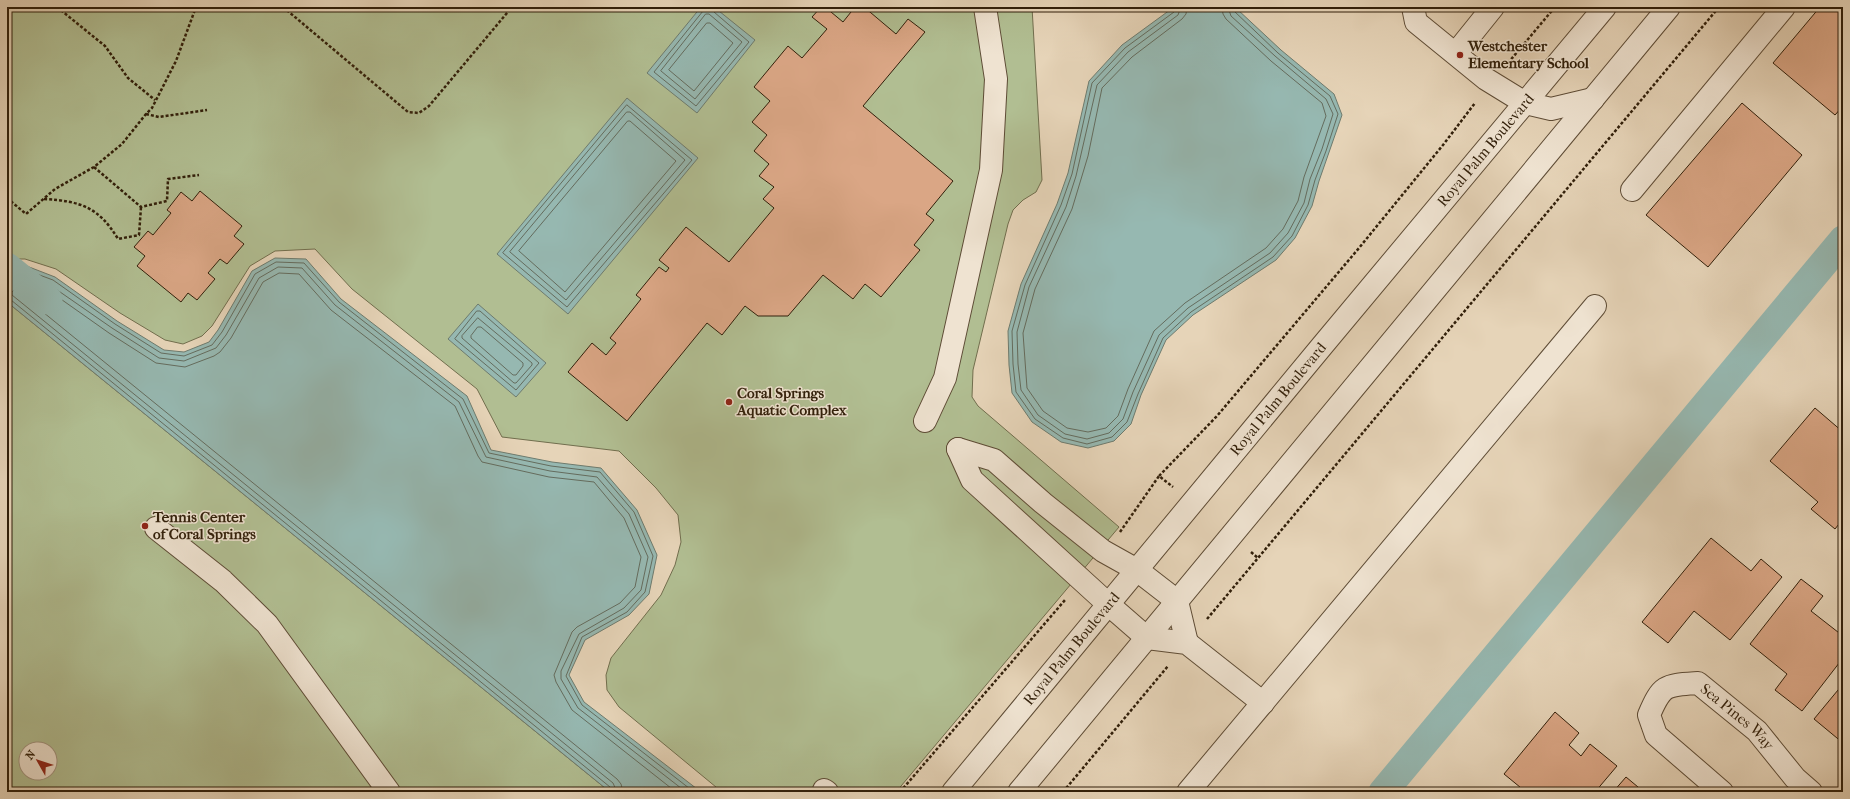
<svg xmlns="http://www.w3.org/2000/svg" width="1850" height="799" viewBox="0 0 1850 799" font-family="'IM FELL French Canon',serif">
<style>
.green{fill:#b1be92;stroke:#716e4e;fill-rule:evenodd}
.water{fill:#96b8b1;stroke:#6e7b6e}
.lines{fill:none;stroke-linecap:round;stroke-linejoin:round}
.shore{stroke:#646c5e;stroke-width:1}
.canal{stroke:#96b8b1;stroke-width:29}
.building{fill:#daa685;stroke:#311f0a}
.minor-casing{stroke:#5e4c36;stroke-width:24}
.path{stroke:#311f0a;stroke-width:2.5;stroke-dasharray:3 2;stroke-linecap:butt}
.minor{stroke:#efe3d1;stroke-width:22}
.poi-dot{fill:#8f2418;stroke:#efe3d1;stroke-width:1.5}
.labels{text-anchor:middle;stroke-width:3;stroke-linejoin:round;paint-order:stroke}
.poi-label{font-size:15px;font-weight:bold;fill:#311f0a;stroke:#efe3d1;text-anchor:start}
.street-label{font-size:15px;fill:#311f0a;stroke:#efe3d1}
</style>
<rect width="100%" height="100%" fill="#e6d4b8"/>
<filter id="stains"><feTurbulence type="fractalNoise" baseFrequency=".005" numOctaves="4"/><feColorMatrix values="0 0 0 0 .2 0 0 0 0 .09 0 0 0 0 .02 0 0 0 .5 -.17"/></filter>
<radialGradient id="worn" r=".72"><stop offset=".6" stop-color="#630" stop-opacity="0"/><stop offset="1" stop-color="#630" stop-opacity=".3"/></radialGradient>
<g class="green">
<polygon points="7,7 1032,7 1042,180 1036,192 1023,200 1013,210 1008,224 973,370 972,397 978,406 1119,527 896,792 722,792 619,707 607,690 606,675 611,658 661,595 675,565 681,542 678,515 656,488 619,451 502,437 477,389 352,289 315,249 275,251 250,266 212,326 202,336 183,344 165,340 120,313 56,269 25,259 17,259 7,271"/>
<path d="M7 302 610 792H7ZM26 749H50V773H26Z"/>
</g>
<g class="water">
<polygon points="701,7 714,7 755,40 697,113 647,73"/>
<polygon points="1174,7 1234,7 1237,9 1281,50 1334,94 1342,115 1319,181 1312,206 1295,238 1276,260 1193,315 1166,340 1141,395 1131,424 1114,441 1088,448 1061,442 1032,422 1012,393 1009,365 1008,331 1021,284 1057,204 1068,173 1089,81 1122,45"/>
<polygon points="627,98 698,158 568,314 497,254"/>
<polygon points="275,258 306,259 341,299 467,396 491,450 552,462 601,468 637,510 657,555 649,594 629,615 585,640 569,675 584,702 701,792 610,792 7,302 7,285 24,265 55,277 117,321 164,350 184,352 209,342 218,330 252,271"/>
<polygon points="478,304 546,363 516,397 448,339"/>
</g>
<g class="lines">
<g class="shore">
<polyline points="704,7 703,11 654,72 696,106 749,42 714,12 712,7"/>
<polyline points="1176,7 1174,12 1125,48 1092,83 1072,174 1061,205 1025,285 1012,331 1013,364 1016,392 1035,419 1063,438 1087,444 1112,437 1127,422 1138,394 1163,338 1191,312 1273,257 1292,236 1308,205 1315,180 1326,151 1338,114 1330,96 1278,53 1234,11 1233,7"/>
<polyline points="1181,7 1178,15 1128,52 1097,85 1076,176 1066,207 1029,287 1017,332 1018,364 1021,390 1038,415 1065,434 1087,439 1109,433 1123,419 1133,392 1159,335 1188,308 1270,253 1288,233 1304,203 1310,179 1322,149 1333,114 1326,99 1275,56 1231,16 1228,7"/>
<polyline points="1187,7 1186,14 1182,19 1132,57 1102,88 1088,156 1072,209 1035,289 1023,333 1027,388 1043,411 1067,428 1088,432 1106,428 1118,416 1128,389 1154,331 1185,303 1266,248 1283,229 1298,201 1304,177 1326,116 1322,103 1271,61 1226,19 1223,14 1222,7"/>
<polygon points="706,14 709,14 742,42 695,99 661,71"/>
<polygon points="707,23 710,23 733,43 694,91 669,70"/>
<polygon points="627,105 692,160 567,307 503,253"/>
<polygon points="627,112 630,112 685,160 566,300 510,252"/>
<polygon points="628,121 630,121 676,161 565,292 519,251"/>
<polyline points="7,288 11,286 26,270 53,280 115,324 161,353 184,356 212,345 222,332 255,274 276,262 304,263 339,302 463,399 489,453 551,466 600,472 634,512 653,556 645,592 627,612 582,637 566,676 582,705 694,792"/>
<polyline points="7,299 11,300 610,787 612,792"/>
<polygon points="477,311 480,311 539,363 516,390 455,339"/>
<polygon points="478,318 532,363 532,365 516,383 514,383 462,338 462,336"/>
<polygon points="478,327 481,327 523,363 523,366 516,375 513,375 471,338 471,336"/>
<polyline points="617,792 613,783 12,295 12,292 27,276 50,285 112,328 159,358 184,361 216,348 226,335 259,278 278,267 302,268 335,305 459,402 486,457 550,471 597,477 629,514 648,557 641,590 624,608 579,634 561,671 561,679 578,708 686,792"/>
<polyline points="623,792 621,784 617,779 22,295 21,292 29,283 48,290 109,333 156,363 185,367 214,356 220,352 231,338 263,282 279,273 299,274 331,310 455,406 478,456 482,462 549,477 594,482 624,518 641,557 635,587 620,603 577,627 572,632 554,675 556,682 572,710 676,792"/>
</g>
<g class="canal">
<polyline points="7,267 48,300"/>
<polyline points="1383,792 1843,240"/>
</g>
</g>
<g class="building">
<polygon points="821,7 825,7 843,22 855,7 864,7 896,34 908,19 925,32 863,106 953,181 926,214 934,220 914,245 920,250 881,297 865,284 853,299 823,275 788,316 758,316 745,306 722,335 707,323 627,421 568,372 592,343 606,355 616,343 610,338 641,299 636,295 659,267 666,272 669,268 659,260 686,227 729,262 774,208 763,199 774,187 759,176 769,164 754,151 767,135 752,122 770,101 754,87 788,46 802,58 827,29 812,17"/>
<polygon points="1820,7 1843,7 1843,106 1835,115 1773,63"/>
<polygon points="1742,103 1802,155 1708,267 1646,215"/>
<polygon points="200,191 242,226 234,236 244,244 227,264 220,259 208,273 215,279 197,300 188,293 181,302 137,266 145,256 134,247 148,231 153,235 171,213 167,210 181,192 192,201"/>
<polygon points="1815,408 1843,432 1843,519 1835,529 1811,509 1818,502 1770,461"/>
<polygon points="1711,538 1751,571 1761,559 1782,577 1730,640 1694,611 1668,643 1642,622"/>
<polygon points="1801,579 1823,596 1811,611 1843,636 1843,658 1802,711 1775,690 1787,674 1750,644"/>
<polygon points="1843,684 1843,743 1814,719"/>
<polygon points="1555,712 1579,733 1569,745 1581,756 1590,744 1617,766 1595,792 1526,792 1504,774"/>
<polygon points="1626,777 1644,792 1613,792"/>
</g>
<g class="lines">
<defs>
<g id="minor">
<polyline points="1413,7 1416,22 1486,79 1525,103 1551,109 1593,99"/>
<polyline points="1456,53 1493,7"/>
<polyline points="1632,190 1784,7"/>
<polyline points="925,421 945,378 991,170 996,79 985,7"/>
<polyline points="958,449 972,480 1108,604 1147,638 1187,643 1263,703"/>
<polyline points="958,449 994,460 1043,503 1103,551 1137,570 1177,601 1187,643"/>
<polyline points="156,528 223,581 267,624 389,792"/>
<polyline points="824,790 827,792"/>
<path id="s1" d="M953 792 1322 346 1605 7"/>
<polyline points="1019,792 1669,7"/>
<polyline points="1188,792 1595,306"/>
<path id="s2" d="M1722 792 1656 735 1649 715C1662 684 1666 685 1698 683L1757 731 1795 778 1811 792"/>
</g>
</defs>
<use href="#minor" class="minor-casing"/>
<g class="path">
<polyline points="57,7 105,46 128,78 155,100"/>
<polyline points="283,7 408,112 419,113 429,106 512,7"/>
<polyline points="1508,63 1555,7"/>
<polyline points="146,114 159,117 207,110"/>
<polyline points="94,167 141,207 167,201 168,179 199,175"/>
<polyline points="7,198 26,214 55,189 94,167 122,144 146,114 152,108 176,61 196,7"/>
<path d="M44 199C80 201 99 207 118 239L139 235 141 207"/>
<polyline points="1159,476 1217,416 1359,248 1443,145 1475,103"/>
<polyline points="1120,532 1159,476 1173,487"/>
<polyline points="1251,552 1258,558"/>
<polyline points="1207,619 1719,7"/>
<polyline points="900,792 1065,600"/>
<polyline points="1063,792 1168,666"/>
</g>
<use href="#minor" class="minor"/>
</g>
<g class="poi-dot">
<circle cx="1460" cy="55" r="4"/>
<circle cx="729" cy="402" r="4"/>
<circle cx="145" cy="526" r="4"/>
</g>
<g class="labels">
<g class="poi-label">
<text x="1468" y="51">Westchester<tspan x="1468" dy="17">Elementary School</tspan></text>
<text x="737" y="398">Coral Springs<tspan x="737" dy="17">Aquatic Complex</tspan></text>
<text x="153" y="522">Tennis Center<tspan x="153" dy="17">of Coral Springs</tspan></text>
</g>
<g class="street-label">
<text dy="5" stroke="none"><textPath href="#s1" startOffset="834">Royal Palm Boulevard</textPath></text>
<text dy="5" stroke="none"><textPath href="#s1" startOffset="510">Royal Palm Boulevard</textPath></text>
<text dy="5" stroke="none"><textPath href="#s1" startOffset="186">Royal Palm Boulevard</textPath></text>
<text dy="5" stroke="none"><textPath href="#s2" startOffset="225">Sea Pines Way</textPath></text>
</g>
</g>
<rect width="1850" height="799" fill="none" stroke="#e6d4b8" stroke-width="24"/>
<rect x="8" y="8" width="1834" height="783" fill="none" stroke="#311f0a" stroke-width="2"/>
<rect x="12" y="12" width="1826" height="775" fill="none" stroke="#311f0a"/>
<g transform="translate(38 761) rotate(309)"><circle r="19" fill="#efe3d1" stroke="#a39581"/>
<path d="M0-3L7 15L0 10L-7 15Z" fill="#8f2418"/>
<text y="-6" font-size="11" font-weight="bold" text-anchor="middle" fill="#311f0a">N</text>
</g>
<rect width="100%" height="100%" filter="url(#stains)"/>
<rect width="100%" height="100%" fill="url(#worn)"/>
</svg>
